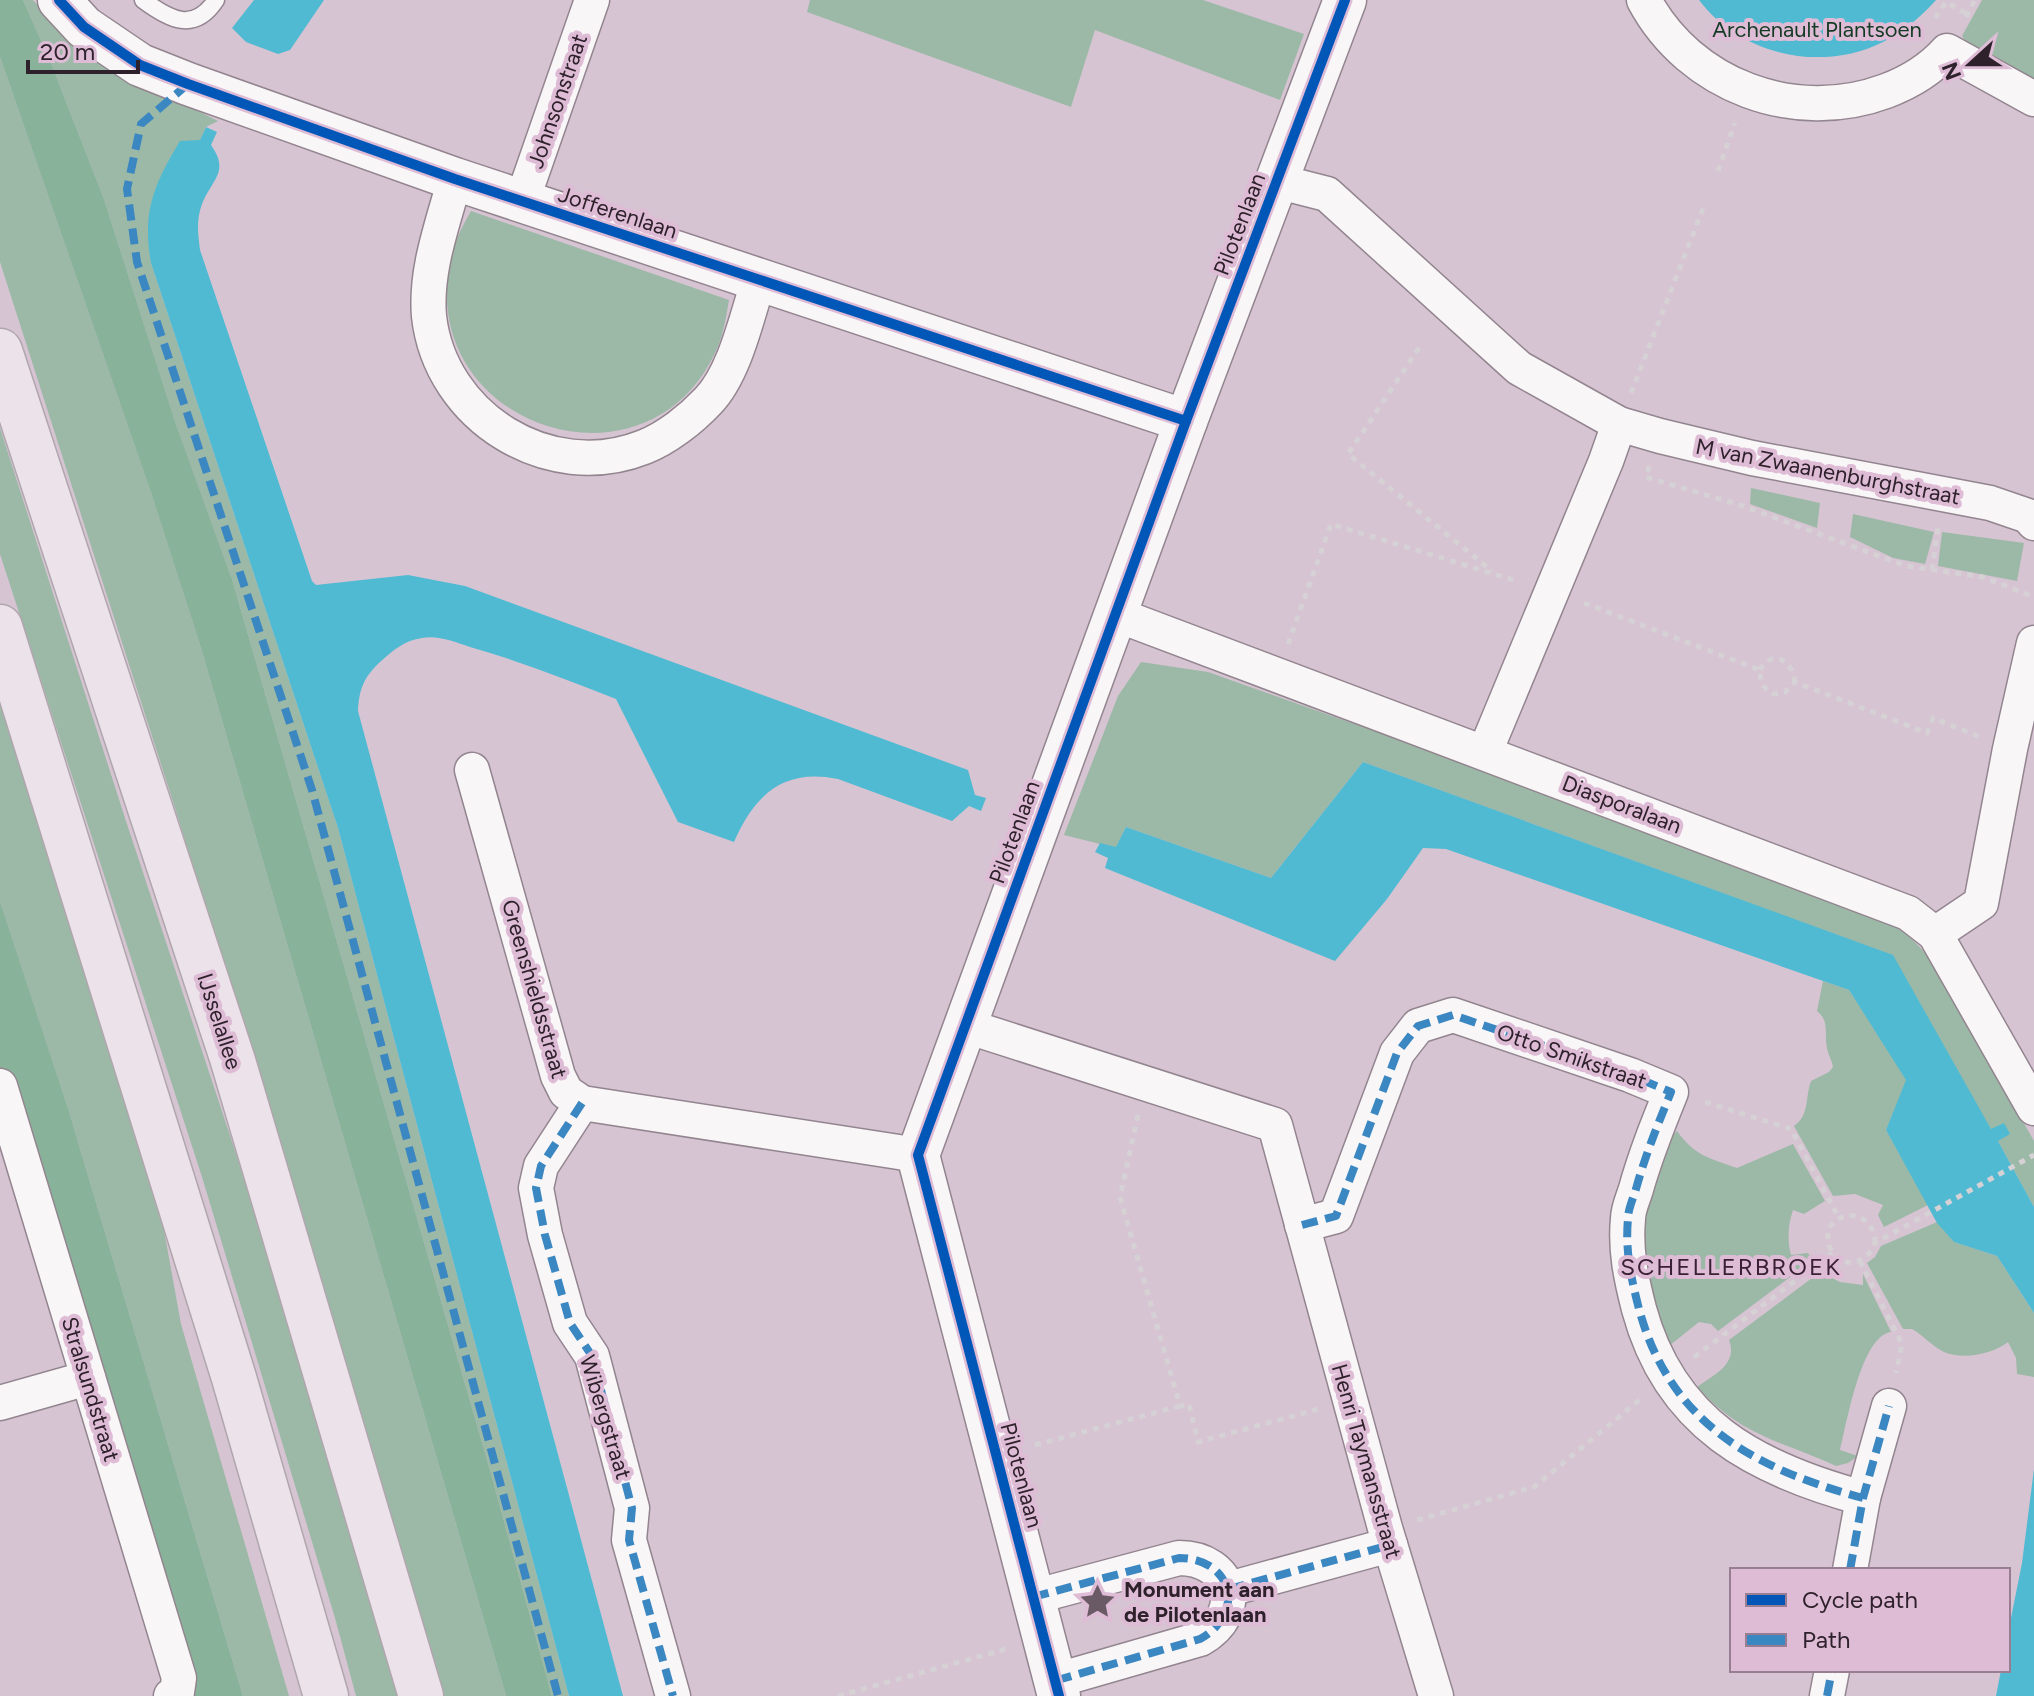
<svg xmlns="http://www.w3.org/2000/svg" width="2034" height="1696" viewBox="0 0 2034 1696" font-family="Figtree,sans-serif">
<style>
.green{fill:#9cb9a7}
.forest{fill:#88b39a}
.water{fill:#4fbad2}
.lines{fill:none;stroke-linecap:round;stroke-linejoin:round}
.service-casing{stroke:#93858f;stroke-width:19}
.minor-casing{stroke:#93858f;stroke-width:37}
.tertiary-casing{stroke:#93858f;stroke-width:45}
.primary-casing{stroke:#b0a6ae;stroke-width:47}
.path{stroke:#d6d1d5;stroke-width:5;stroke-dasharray:6 6;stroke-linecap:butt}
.service{stroke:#f9f6f8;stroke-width:16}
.minor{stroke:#f9f6f8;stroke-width:34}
.tertiary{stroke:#f9f6f8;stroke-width:42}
.primary{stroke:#ece3ea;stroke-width:44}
.quiet{stroke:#3b87c2;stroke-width:8;stroke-dasharray:16 8;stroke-linecap:butt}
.cycleway-casing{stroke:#debcd6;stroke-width:15}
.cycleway{stroke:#0057b8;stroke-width:10}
.labels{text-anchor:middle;stroke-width:8;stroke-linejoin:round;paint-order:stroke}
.park-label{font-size:22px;fill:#133a23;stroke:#debcd6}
.street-label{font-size:22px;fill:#2e212b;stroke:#debcd6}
.poi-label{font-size:22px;font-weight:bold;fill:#2e212b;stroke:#debcd6;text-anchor:start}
.neighbourhood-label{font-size:24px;letter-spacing:2px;fill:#3a2035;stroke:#debcd6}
</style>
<rect width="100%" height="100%" fill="#d6c4d2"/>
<g class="green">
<polygon points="23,0 33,0 62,31 106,65 218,121 206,127 200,140 151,263 338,828 569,1696 552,1696 490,1470 232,579 176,424 104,199 51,63"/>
<polygon points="810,0 1203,0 1304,34 1280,100 1095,30 1071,107 807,12"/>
<polygon points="1982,0 2034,0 2034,86 1974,53 1962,36"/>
<polygon points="0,57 151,493 200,645 506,1696 441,1696 371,1453 176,811 0,262"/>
<path d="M471 211 729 300C726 318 723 337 715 353 645 502 417 426 450 262 453 244 462 227 471 211Z"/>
<polygon points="0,428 125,818 296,1335 399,1696 356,1696 335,1618 202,1177 0,554"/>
<polygon points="1751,488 1820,503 1817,528 1750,504"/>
<polygon points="1853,514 1934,532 1925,564 1893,558 1850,537"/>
<polygon points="1942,532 2024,543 2017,581 1938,566"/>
<path d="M1141 662 1208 672 1636 824 1891 924C1910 935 1922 948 1935 966L2034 1141V1207L1998 1141 2004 1123 1991 1130 1892 955 1363 762 1271 878 1126 827 1116 848 1064 835 1118 696Z"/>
<polygon points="0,695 154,1175 181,1324 289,1696 243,1696 68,1108 0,901"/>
<path d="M1823 981 1849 990 1907 1080 1886 1130 1928 1205 1884 1227 1878 1215 1883 1205 1855 1194 1833 1196 1794 1126C1810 1115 1805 1097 1811 1081L1829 1072 1833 1067C1832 1060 1828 1055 1827 1048 1824 1034 1830 1021 1817 1011Z"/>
<path d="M1677 1131C1695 1156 1709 1158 1737 1168L1793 1144 1825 1201 1804 1214 1793 1210C1788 1225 1787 1240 1791 1255L1808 1253 1813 1260 1718 1331 1711 1324 1699 1322 1669 1346C1661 1326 1652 1307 1647 1287 1637 1251 1650 1156 1677 1131Z"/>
<path d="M1937 1222 1954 1242 1997 1256 2034 1313V1377L2017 1374 2016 1358 2008 1342C1993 1354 1963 1360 1944 1352 1933 1347 1923 1335 1912 1329H1903L1867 1263 1875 1257 1881 1246Z"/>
<path d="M1820 1272 1840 1282 1863 1285V1274L1891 1332C1861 1336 1847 1423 1840 1450L1858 1456 1848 1463 1836 1466C1779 1440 1743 1437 1697 1387 1715 1374 1738 1364 1729 1340Z"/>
</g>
<g class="forest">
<polygon points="0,0 23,0 51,63 104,199 176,424 232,579 490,1470 552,1696 506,1696 200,645 151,493 0,57"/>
<polygon points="0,901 68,1108 243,1696 188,1696 115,1443 0,1068"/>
</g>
<g class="water">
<polygon points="254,0 324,0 290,50 278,54 246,42 232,28"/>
<path d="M1699 0H1936C1921 17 1903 32 1883 42 1822 73 1740 55 1699 0Z"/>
<path d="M206 127 217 132 211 145C230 172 212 179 202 204 196 220 198 234 200 250L312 581 316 585 408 575 465 586 968 770 975 795 986 798 981 811 969 806 952 821 838 779C784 768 755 794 734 842L678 822 616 699C568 680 520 661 470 647 455 642 438 635 422 638 405 640 392 651 380 662 364 677 359 689 358 711L623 1696H569L338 828 151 263C142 212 154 184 180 141L200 140Z"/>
<polygon points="1363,762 1893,955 1991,1129 2004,1123 2010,1134 1998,1141 2034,1207 2034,1313 1997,1256 1954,1242 1937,1223 1886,1130 1906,1080 1849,990 1446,849 1423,848 1387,899 1335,961 1105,868 1108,858 1095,852 1100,843 1116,847 1126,827 1271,878"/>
<polygon points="2034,1469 2034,1696 1996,1696 2001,1670 2008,1670 2008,1633 2022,1563"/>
</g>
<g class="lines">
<defs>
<path id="service" d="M143 0C170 20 194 33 216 0"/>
<g id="minor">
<path d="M1644 0C1690 86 1795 125 1886 91 1910 82 1930 70 1947 51L2034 99"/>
<path d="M455 179C443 223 425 270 429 316 440 417 549 485 644 447 667 438 691 419 708 401 735 373 747 316 759 279"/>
<polyline points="1276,181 1327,194 1519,368 1619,424 1660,436 1752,458 1990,503 2028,516 2034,523"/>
<polyline points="522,201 592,0"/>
<polyline points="1115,614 1908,913 1935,934 2034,1108"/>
<polyline points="1485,752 1606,461 1619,424"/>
<polyline points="472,770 558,1076 566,1092 582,1103 918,1155"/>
<polyline points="1935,934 1981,903 2010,749 2034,643"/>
<polyline points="963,1025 1275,1125 1385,1528 1436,1696"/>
<polyline points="0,1086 179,1678 177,1692 171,1696"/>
<polyline points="582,1103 541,1166 536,1188 545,1235 570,1323 592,1356 632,1508 629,1540 673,1696"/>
<path d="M1302 1225 1336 1216 1397 1053 1418 1026 1453 1015 1630 1075 1671 1092C1658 1124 1645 1156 1636 1189 1633 1199 1628 1209 1628 1219 1625 1250 1631 1278 1639 1309 1670 1424 1755 1469 1863 1498"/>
<polyline points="0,1403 88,1378"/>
<polyline points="1850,1570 1863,1498 1889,1406"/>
<polyline points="1229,1589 1390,1545"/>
<path d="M1033 1597 1179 1558C1232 1558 1247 1613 1200 1639L1054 1681"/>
<polyline points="1827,1696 1832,1670"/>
</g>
<g id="tertiary">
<polyline points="59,0 84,27 140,65 188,84 455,179 1186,421"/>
<polyline points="1059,1696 918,1155 1186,421 1345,0"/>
</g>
<g id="primary">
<polyline points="0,351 233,1061 421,1696"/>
<polyline points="0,627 234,1378 326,1696"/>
</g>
</defs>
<use href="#service" class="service-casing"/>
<use href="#minor" class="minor-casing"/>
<use href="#tertiary" class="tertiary-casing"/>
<use href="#primary" class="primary-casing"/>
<g class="path">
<polyline points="1966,17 1975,0"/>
<polyline points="1935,18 1946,2 1967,14"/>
<polyline points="1718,171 1735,123"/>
<polyline points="1419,348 1348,454 1492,571"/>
<polyline points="1631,393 1704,206"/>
<polyline points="1649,466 1646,477 1743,506 1906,566 1983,577 2034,597"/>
<polyline points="1932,570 1938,527"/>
<path d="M1584 603 1760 670C1760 682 1763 689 1774 694L1785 692 1795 682 1927 733 1933 718 1980 737"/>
<polyline points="1288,644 1331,524 1517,581"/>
<path d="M1760 670C1773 647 1793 662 1795 682"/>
<polyline points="1705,1102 1791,1129 1839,1218"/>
<polyline points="1138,1115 1120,1197 1180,1406 1189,1404 1198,1442 1319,1409"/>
<path d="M1875 1243C1875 1214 1842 1205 1828 1230 1824 1265 1862 1275 1875 1243L2034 1155"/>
<polyline points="1860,1261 1902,1344 1896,1373"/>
<polyline points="1694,1357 1832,1253"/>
<polyline points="1035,1445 1180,1406"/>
<polyline points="1417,1520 1534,1487 1643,1397"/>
<polyline points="838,1696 1006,1649"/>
</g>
<use href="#service" class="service"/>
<use href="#minor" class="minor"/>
<use href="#tertiary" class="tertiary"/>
<use href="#primary" class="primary"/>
<g class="quiet">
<polyline points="188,84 141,124 127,189 137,262 312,790 558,1696"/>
<polyline points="582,1103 541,1166 536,1188 545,1235 570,1323 592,1356 632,1508 629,1540 673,1696"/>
<path d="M1302 1225 1336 1216 1397 1053 1418 1026 1453 1015 1630 1075 1671 1092C1658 1124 1645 1156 1636 1189 1633 1199 1628 1209 1628 1219 1625 1250 1631 1278 1639 1309 1670 1424 1755 1469 1863 1498"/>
<polyline points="1850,1570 1863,1498 1889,1406"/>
<polyline points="1229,1589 1390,1545"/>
<path d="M1033 1597 1179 1558C1232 1558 1247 1613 1200 1639L1054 1681"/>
<polyline points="1827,1696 1832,1670"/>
</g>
<defs>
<g id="cycleway">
<polyline points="59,0 84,27 140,65 188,84 455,179 1186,421"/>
<polyline points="1059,1696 918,1155 1186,421 1345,0"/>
</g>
</defs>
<use href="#cycleway" class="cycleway-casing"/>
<use href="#cycleway" class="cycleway"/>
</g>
<defs>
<symbol id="sight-bare" viewBox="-9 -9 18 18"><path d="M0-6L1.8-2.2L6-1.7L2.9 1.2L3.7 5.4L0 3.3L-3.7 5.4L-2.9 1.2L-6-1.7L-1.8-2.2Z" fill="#695a65" stroke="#debcd6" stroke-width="2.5" paint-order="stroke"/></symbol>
</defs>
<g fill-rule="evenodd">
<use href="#sight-bare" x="1072" y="1576" width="51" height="51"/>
</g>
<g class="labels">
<g class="park-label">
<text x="1817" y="37">Archenault Plantsoen</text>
</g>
<g class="street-label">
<text transform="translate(557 101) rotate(-71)" y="8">Johnsonstraat</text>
<text transform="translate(618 212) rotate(18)" y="8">Jofferenlaan</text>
<text transform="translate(1239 224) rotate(-69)" y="8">Pilotenlaan</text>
<text transform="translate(1828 471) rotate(11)" y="8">M van Zwaanenburghstraat</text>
<text transform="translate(1622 804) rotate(21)" y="8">Diasporalaan</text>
<text transform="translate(1014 832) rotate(-70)" y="8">Pilotenlaan</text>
<text transform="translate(535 989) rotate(74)" y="8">Greenshieldsstraat</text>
<text transform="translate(220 1021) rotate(72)" y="8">IJsselallee</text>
<text transform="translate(1572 1056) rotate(19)" y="8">Otto Smikstraat</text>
<text transform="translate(91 1389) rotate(73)" y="8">Stralsundstraat</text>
<text transform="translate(606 1417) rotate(73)" y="8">Wibergstraat</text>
<text transform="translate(1367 1461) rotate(74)" y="8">Henri Taymansstraat</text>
<text transform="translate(1022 1475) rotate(75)" y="8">Pilotenlaan</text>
</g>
<g class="poi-label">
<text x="1124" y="1597">Monument aan<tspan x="1124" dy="25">de Pilotenlaan</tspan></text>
</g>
<g class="neighbourhood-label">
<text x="1731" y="1275">SCHELLERBROEK</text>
</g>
</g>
<rect x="1730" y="1568" width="280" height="104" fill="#debcd6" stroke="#987e92" stroke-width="2"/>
<rect x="1746" y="1594" width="40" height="12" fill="#0057b8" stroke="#987e92" stroke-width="2"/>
<text x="1802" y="1608" font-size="24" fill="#2e212b">Cycle path</text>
<rect x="1746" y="1634" width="40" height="12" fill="#3b87c2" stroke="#987e92" stroke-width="2"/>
<text x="1802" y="1648" font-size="24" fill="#2e212b">Path</text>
<g transform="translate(1970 64) rotate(249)" stroke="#debcd6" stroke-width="6" paint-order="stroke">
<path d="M0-6L14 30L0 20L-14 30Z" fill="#2e212b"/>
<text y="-12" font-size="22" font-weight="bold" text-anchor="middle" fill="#2e212b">N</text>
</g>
<path d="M28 60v12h110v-12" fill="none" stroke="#2e212b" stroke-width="4"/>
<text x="40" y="60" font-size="24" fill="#2e212b" stroke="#debcd6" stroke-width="6" paint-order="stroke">20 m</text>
</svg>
